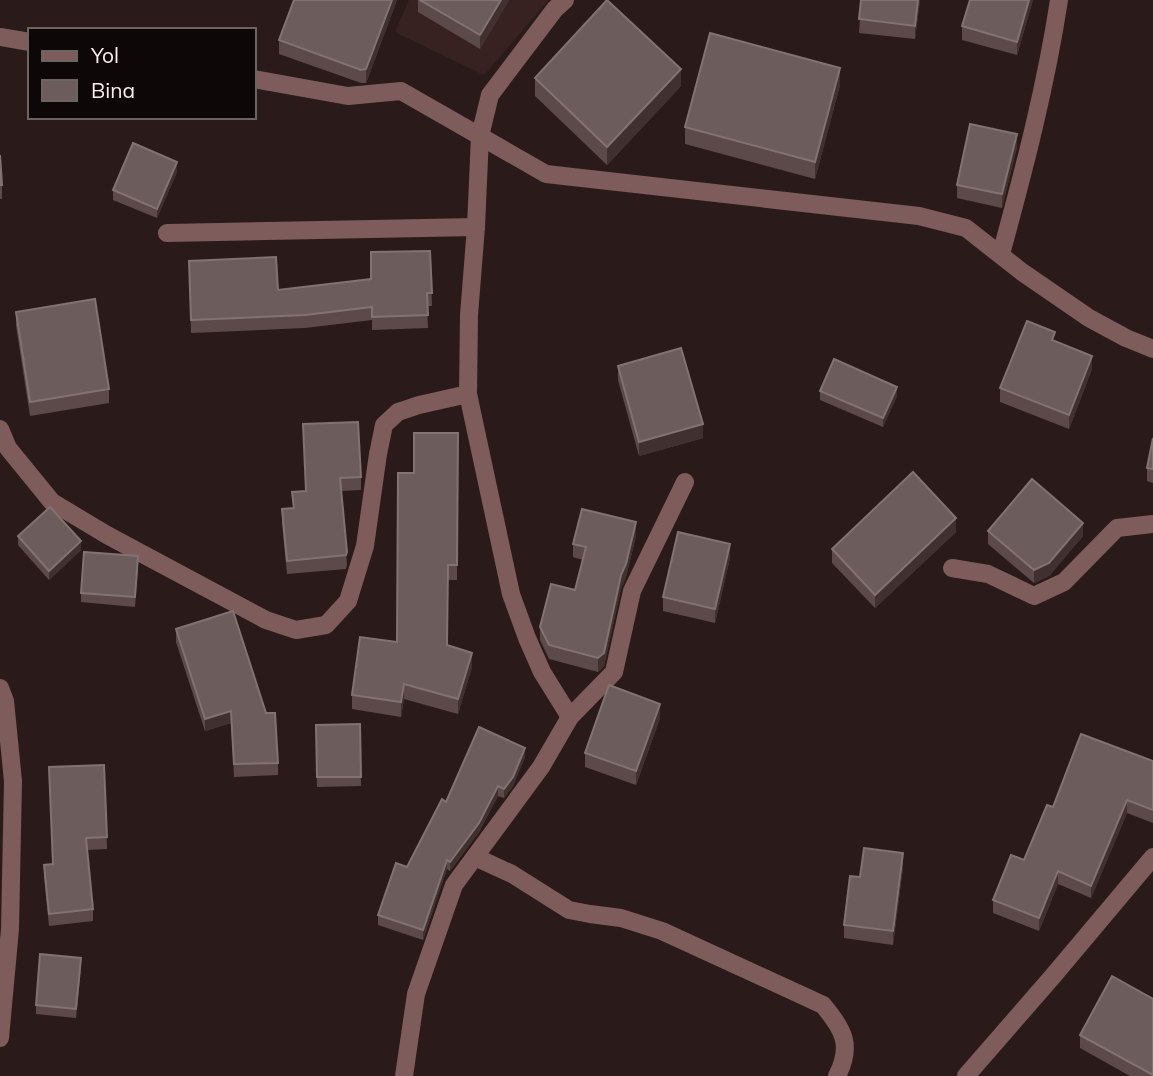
<svg xmlns="http://www.w3.org/2000/svg" width="1153" height="1076" viewBox="0 0 1153 1076" font-family="Mulish,sans-serif">
<style>
.built{fill:#382221}
.lines{fill:none;stroke-linecap:round;stroke-linejoin:round}
.minor{stroke:#7d5c5b;stroke-width:18}
.wall{fill:#5c4a4a}
.shaded-wall{fill:#413030}
.building{fill:#6d5c5c;stroke:#827272;stroke-width:2}
</style>
<rect width="100%" height="100%" fill="#2a1b1a"/>
<polygon class="built" points="409,0 549,0 484,75 395,32"/>
<g class="lines">
<g class="minor">
<polyline points="565,0 555,9 490,95 480,136 476,227 469,315 468,394 511,594 527,638 542,672 570,717"/>
<polyline points="0,37 30,42"/>
<polyline points="254,79 348,96 401,91 546,174 919,216 966,228 1022,272 1089,318 1126,338 1153,349"/>
<polyline points="167,233 476,227"/>
<path d="M1001 254C1024 170 1046 86 1059 0"/>
<polyline points="0,429 8,448 52,502 107,535 266,620 296,630 326,625 348,601 365,546 378,454 384,425 398,412 419,405 468,394"/>
<polyline points="952,568 988,574 1034,596 1064,582 1117,528 1153,524"/>
<polyline points="0,688 5,701 13,781 10,929 0,1038"/>
<path d="M475 857 512 874 569 910 590 914 621 918 662 931 823 1005C843 1029 853 1045 837 1076"/>
<polyline points="404,1076 416,994 454,885 541,767 570,717 614,672 632,591 685,482"/>
<polyline points="966,1076 1053,976 1153,857"/>
</g>
</g>
<g class="wall">
<polygon points="294,0 397,0 366,83 361,83 279,54 279,40"/>
<polygon points="418,0 509,0 480,49 418,12"/>
<polygon points="861,0 920,0 915,39 859,33"/>
<polygon points="1033,0 1017,55 962,40 962,26"/>
<polygon points="535,78 681,86 607,165 535,96"/>
<polygon points="840,85 815,179 685,144 685,127"/>
<polygon points="1017,147 1002,208 957,198 957,185"/>
<polygon points="0,155 2,185 2,199 0,199"/>
<polygon points="177,172 157,218 113,200 113,190"/>
<polygon points="430,251 432,306 427,306 428,328 372,330 372,320 305,328 191,333 189,261 278,290 371,279"/>
<polygon points="16,312 109,389 109,403 30,416 16,326"/>
<polygon points="1055,341 1092,369 1069,429 1000,402 1000,388"/>
<polygon points="618,366 703,438 639,456 618,380"/>
<polygon points="820,391 897,396 883,427 820,400"/>
<polygon points="303,424 361,477 361,490 341,491 347,565 346,569 287,574 282,523 282,509 293,508 292,492 306,491"/>
<polygon points="458,433 457,580 448,580 447,646 472,667 458,714 404,699 401,717 352,709 352,695 397,642 414,473"/>
<polygon points="1153,438 1153,483 1147,481 1147,468"/>
<polygon points="988,531 1083,536 1049,576 1034,583 988,544"/>
<polygon points="956,532 875,608 832,563 832,549"/>
<polygon points="18,536 81,550 49,580 18,545"/>
<polygon points="636,536 626,577 621,589 604,666 598,672 549,659 540,640 540,627 575,590 583,560 573,557 573,544"/>
<polygon points="730,558 715,623 663,611 663,597"/>
<polygon points="138,566 135,607 81,602 81,593"/>
<polygon points="176,629 278,763 278,775 234,777 231,723 205,731 176,642"/>
<polygon points="660,718 636,785 585,767 585,753"/>
<polygon points="360,724 361,786 317,787 316,725"/>
<polygon points="525,757 513,786 504,798 498,796 479,832 450,871 447,869 423,940 378,925 378,915 446,802"/>
<polygon points="1153,761 1153,823 1127,813 1091,898 1058,884 1039,931 993,913 993,900 1024,860 1053,807"/>
<polygon points="104,765 107,849 87,850 93,909 93,921 49,926 44,877 44,865 52,864"/>
<polygon points="903,867 893,945 844,938 844,925 860,877"/>
<polygon points="81,967 76,1018 36,1014 36,1005"/>
<polygon points="1153,999 1153,1076 1130,1076 1080,1048 1080,1035"/>
</g>
<g class="shaded-wall">
<polygon points="392,0 397,0 366,83 366,69"/>
<polygon points="501,0 509,0 480,49 480,35"/>
<polygon points="918,0 920,0 915,39 915,26"/>
<polygon points="1029,0 1033,0 1017,55 1017,42"/>
<polygon points="840,68 840,85 815,179 815,162"/>
<polygon points="681,69 681,86 607,165 607,147"/>
<polygon points="1017,134 1017,147 1002,208 1002,194"/>
<polygon points="177,162 177,172 157,218 157,209"/>
<polygon points="1092,356 1092,369 1069,429 1069,415"/>
<polygon points="897,387 897,396 883,427 883,418"/>
<polygon points="703,424 703,438 639,456 639,442"/>
<polygon points="956,518 956,532 875,608 875,595"/>
<polygon points="636,522 636,536 626,577 621,589 604,666 598,672 598,658"/>
<polygon points="1083,523 1083,536 1049,576 1034,583 1034,570"/>
<polygon points="81,541 81,550 49,580 49,571"/>
<polygon points="730,544 730,558 715,623 715,609"/>
<polygon points="472,653 472,667 458,714 458,699"/>
<polygon points="404,684 404,699 401,717 401,702"/>
<polygon points="660,704 660,718 636,785 636,771"/>
<polygon points="231,711 231,723 205,731 205,719"/>
<polygon points="525,748 525,757 513,786 504,798 504,789"/>
<polygon points="498,786 498,796 479,832 450,871 450,862"/>
<polygon points="1127,800 1127,813 1091,898 1091,886"/>
<polygon points="903,853 903,867 893,945 893,931"/>
<polygon points="447,860 447,869 423,940 423,930"/>
<polygon points="1058,871 1058,884 1039,931 1039,918"/>
<polygon points="81,958 81,967 76,1018 76,1009"/>
</g>
<g class="building">
<polygon points="294,0 392,0 366,69 361,70 279,40"/>
<polygon points="420,0 501,0 480,35"/>
<polygon points="607,0 681,69 607,147 535,78"/>
<polygon points="861,0 918,0 915,26 859,19"/>
<polygon points="970,0 1029,0 1017,42 962,26"/>
<polygon points="710,33 840,68 815,162 685,127"/>
<polygon points="970,124 1017,134 1002,194 957,185"/>
<polygon points="133,143 177,162 157,209 113,190"/>
<polygon points="0,155 2,185 0,185"/>
<polygon points="430,251 432,293 427,293 428,315 372,317 372,307 305,315 191,320 189,261 276,257 278,290 371,279 371,252"/>
<polygon points="95,299 109,389 30,402 16,312"/>
<polygon points="1027,321 1055,332 1052,340 1092,356 1069,415 1000,388"/>
<polygon points="681,348 703,424 639,442 618,366"/>
<polygon points="834,359 897,387 883,418 820,391"/>
<polygon points="358,422 361,477 340,478 347,552 346,555 287,561 282,509 294,508 292,492 306,491 303,424"/>
<polygon points="414,433 458,433 457,565 448,565 447,645 472,653 458,699 404,684 401,702 352,695 360,637 397,642 398,473 414,473"/>
<polygon points="1153,438 1153,469 1147,468"/>
<polygon points="913,472 956,518 875,595 832,549"/>
<polygon points="1032,479 1083,523 1049,563 1034,570 988,531"/>
<polygon points="50,507 81,541 49,571 18,536"/>
<polygon points="582,509 636,522 626,564 621,575 604,653 598,658 549,645 540,627 551,584 575,590 586,547 573,544"/>
<polygon points="678,532 730,544 715,609 663,597"/>
<polygon points="84,552 138,556 135,597 81,593"/>
<polygon points="233,611 266,713 275,713 278,763 234,764 231,711 205,719 176,629"/>
<polygon points="609,685 660,704 636,771 585,753"/>
<polygon points="360,724 361,777 317,777 316,725"/>
<polygon points="479,727 525,748 513,777 504,789 498,786 479,823 450,862 447,860 423,930 378,915 396,863 407,867 442,799 446,802"/>
<polygon points="1081,734 1153,761 1153,810 1127,800 1091,886 1058,871 1039,918 993,900 1011,855 1024,860 1047,805 1053,807"/>
<polygon points="104,765 107,837 86,838 93,909 49,914 44,865 53,864 49,767"/>
<polygon points="864,848 903,853 893,931 844,925 850,876 860,877"/>
<polygon points="40,954 81,958 76,1009 36,1005"/>
<polygon points="1112,976 1153,999 1153,1075 1080,1035"/>
</g>
<rect x="28" y="28" width="228" height="91" fill="#0e0707" stroke="#6c6363" stroke-width="2"/>
<rect x="42" y="51" width="35" height="10" fill="#7d5c5b" stroke="#6c6363" stroke-width="2"/>
<text x="91" y="63" font-size="21" fill="#f8edec">Yol</text>
<rect x="42" y="80" width="35" height="21" fill="#6d5c5c" stroke="#6c6363" stroke-width="2"/>
<text x="91" y="98" font-size="21" fill="#f8edec">Bina</text>
</svg>
